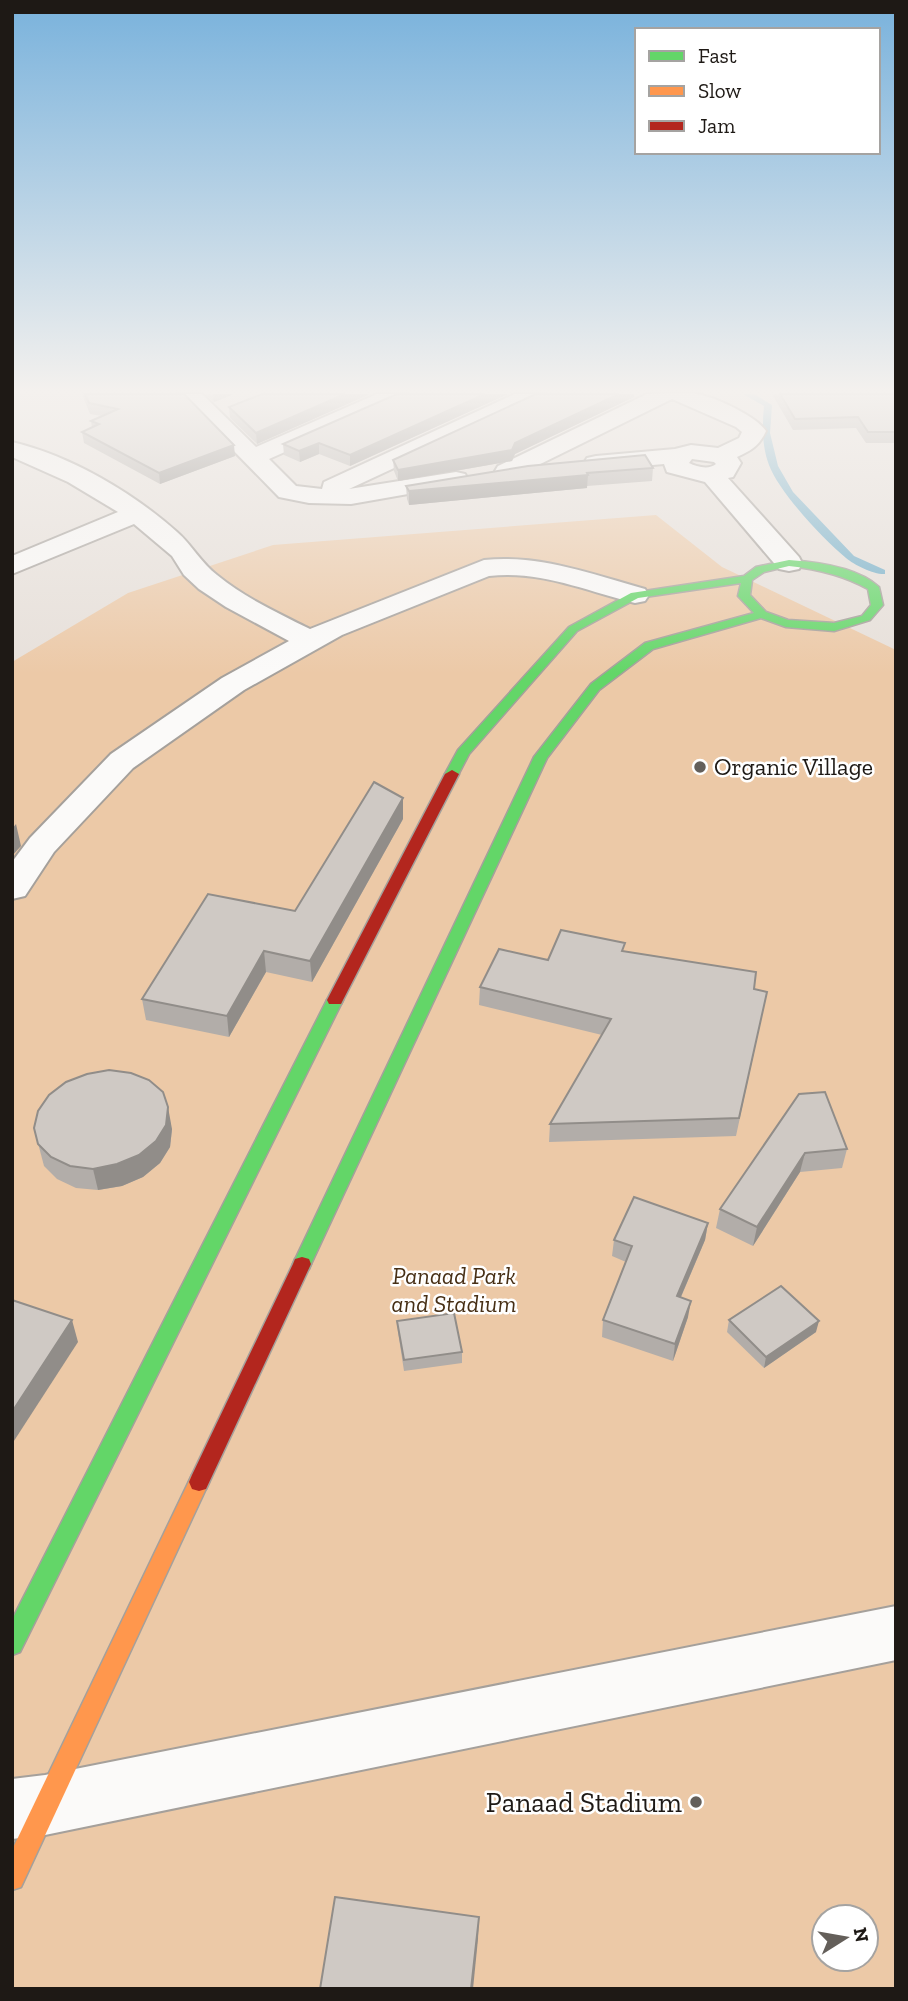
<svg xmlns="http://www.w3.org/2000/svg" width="908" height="2001" viewBox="0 0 908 2001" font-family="'Zilla Slab',serif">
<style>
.green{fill:#ecc9a7;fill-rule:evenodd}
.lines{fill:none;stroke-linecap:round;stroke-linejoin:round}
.stream{fill:#74afc9;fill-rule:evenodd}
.street-casing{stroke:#a5a09b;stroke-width:4}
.fast-casing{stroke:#a5a09b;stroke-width:3}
.slow-casing{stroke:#a5a09b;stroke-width:3}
.jam-casing{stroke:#a5a09b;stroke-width:3}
.street{fill:#fbfaf9;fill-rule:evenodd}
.fast{fill:#63d668;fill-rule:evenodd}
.slow{fill:#ff974d;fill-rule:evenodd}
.jam{fill:#b3261e;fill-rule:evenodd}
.wall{fill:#b2ada9}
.shaded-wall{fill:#918d89}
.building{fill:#cfc9c4;stroke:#918d89;stroke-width:2}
.poi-dot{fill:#645f5a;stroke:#fff;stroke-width:2.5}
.labels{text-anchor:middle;stroke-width:5;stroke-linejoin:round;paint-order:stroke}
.poi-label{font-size:24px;fill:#1e1915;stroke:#fff;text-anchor:start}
.park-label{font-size:24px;font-style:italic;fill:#472f15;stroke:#fff}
.near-poi-label{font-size:28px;fill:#1e1915;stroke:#fff;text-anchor:end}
</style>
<rect width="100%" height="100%" fill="#e7e0da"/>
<path class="green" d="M656 515 722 567 896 650V1989H12V662L128 593 273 545ZM824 1917H866V1959H824Z"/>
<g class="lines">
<path class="stream" d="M743 394H754L772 405 770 433 778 466 793 492 854 556 885 570V574C875 575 854 565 846 558 823 539 779 492 769 465 762 446 762 427 764 406Z"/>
<defs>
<g id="street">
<polygon points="178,394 202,394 256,447 377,394 407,394 404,399 269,459 296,486 322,489 324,482 515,394 545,394 542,399 349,489 456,472 465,474 468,479 465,484 351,504 309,503 279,497"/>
<path d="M647 394C663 394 682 392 697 394 715 397 756 416 766 431 759 446 752 450 737 457L741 463 733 477 728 478 799 557 802 563 799 569 789 571 779 569 705 482 667 472 664 464 596 470 587 468 584 463 587 458 596 456 675 449 691 445 718 448 739 438 742 432 736 427 672 399 516 476 507 478 498 476 495 471 498 466ZM692 459 714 462 716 464C709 470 697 467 689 463Z"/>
<path d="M12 442C71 456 132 492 177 532 192 545 201 563 217 575 245 598 278 613 310 629L484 560C540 554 591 574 645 589L649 595 645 601 635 603C586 591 540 570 489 576L342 635 244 690 133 768 54 852 25 896 12 899V862L30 838 111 754 222 678 289 641 226 607 199 589 184 575 172 556 134 524 12 574V556L118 512 68 482 12 457Z"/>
<polygon points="896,1606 896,1660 45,1835 12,1839 12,1779 45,1775"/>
</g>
<g id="fast">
<path d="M789 560C818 562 857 567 879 587L883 605 870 620 834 631 786 627 761 618 653 649 599 690 547 758 311 1264 309 1269 302 1271 295 1269 293 1264 534 757 591 684 645 643 754 613 738 596 741 583 638 598 577 631 469 754 457 777H447L445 774 458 750 569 627 631 593 744 576 756 567ZM789 566C817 569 843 575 868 589L871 605 862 616 834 623 788 620 766 612 750 595 752 580 764 572Z"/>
<polygon points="335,995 343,1000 20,1652 12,1655 12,1620 327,1000"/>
</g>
<polygon id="slow" points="199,1473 206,1475 209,1482 21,1887 12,1890 12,1850 192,1475"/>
<g id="jam">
<polygon points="452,770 459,774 343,1000 341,1004 329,1004 327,1000 445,774"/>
<polygon points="302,1257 309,1259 311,1264 206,1489 199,1491 192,1489 189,1482 192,1475 293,1264 295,1259"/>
</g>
</defs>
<use href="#street" class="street-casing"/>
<use href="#fast" class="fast-casing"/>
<use href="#slow" class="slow-casing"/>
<use href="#jam" class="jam-casing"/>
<use href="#street" class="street"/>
<use href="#fast" class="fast"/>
<use href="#slow" class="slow"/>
<use href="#jam" class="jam"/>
</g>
<g class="wall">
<polygon points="82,394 184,394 235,456 160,484 84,443 82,432 92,428 91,421 102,416 90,414"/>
<polygon points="205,394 234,394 214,402"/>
<polygon points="262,394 370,394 257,444 230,418 229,407"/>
<polygon points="397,394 508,394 350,466 319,454 300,462 284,455 283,444"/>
<polygon points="536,394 634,394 634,397 515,454 512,461 398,481 394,471 393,460"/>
<polygon points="772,394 896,394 896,443 866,443 856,428 793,430"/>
<polygon points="653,468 652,481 587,486 587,488 409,505 407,499 406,486"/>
<polygon points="403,819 312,982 266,972 229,1037 146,1020 142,999 295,911"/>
<polygon points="624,952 767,992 736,1136 549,1142 550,1124 602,1035 479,1005 480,987"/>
<polygon points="799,1094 847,1149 842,1168 800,1172 753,1246 716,1228 720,1209"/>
<polygon points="34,1128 172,1129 170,1147 160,1163 143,1177 122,1186 98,1190 76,1188 57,1179 44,1166"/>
<polygon points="708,1223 705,1240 681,1297 688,1317 673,1361 602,1337 603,1320 626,1262 612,1256 614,1240"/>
<polygon points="729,1320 816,1332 764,1368 727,1332"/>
<polygon points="397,1321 462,1352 462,1363 404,1371 398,1332"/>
</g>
<g class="shaded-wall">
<polygon points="213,394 234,394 214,402"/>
<polygon points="345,394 370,394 257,444 256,433"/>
<polygon points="485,394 508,394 350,466 350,455"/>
<polygon points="619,394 634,394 634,397 515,454 512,461 398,481 398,470"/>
<polygon points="319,443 319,454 300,462 299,451"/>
<polygon points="234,445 235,456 160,484 159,473"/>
<polygon points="588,475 587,488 409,505 409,491"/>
<polygon points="403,798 403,819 312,982 310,961"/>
<polygon points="16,824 21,846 12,856 12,829"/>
<polygon points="264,951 266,972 229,1037 227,1016"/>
<polygon points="168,1107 172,1129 170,1147 160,1163 143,1177 122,1186 98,1190 93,1169"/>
<polygon points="805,1153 800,1172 753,1246 757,1227"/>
<polygon points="708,1223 705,1240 674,1313 677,1296"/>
<polygon points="691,1301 688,1317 673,1361 675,1344"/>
<polygon points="72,1320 78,1342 12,1444 12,1412"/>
<polygon points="819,1321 816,1332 764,1368 766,1357"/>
<polygon points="479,1917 478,1939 473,1989 471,1989"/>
</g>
<g class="building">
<polygon points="85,394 184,394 234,445 159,473 82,432 99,424 91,421 118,409 89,403"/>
<polygon points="262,394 345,394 256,433 229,407"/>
<polygon points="397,394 485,394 350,455 319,443 299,451 283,444"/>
<polygon points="536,394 619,394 515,443 512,450 398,470 393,460"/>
<polygon points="780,394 896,394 896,432 868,432 858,417 795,419"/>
<polygon points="645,455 653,468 587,473 588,475 409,491 406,486 528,466"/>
<polygon points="374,782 403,798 310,961 264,951 227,1016 142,999 208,894 295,911"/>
<polygon points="561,930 625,943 622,951 756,972 754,989 767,992 739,1118 550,1124 611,1019 480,987 499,949 548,960"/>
<polygon points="109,1070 131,1073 149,1080 163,1092 168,1107 166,1125 156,1141 139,1155 117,1164 93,1169 70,1166 51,1157 38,1144 34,1128 38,1111 49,1095 66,1082 87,1074"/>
<polygon points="825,1092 847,1149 805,1153 757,1227 720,1209 799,1094"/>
<polygon points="634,1197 708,1223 677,1296 691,1301 675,1344 603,1320 632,1246 614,1240"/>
<polygon points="781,1286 819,1321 766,1357 729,1320"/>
<polygon points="12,1300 72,1320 12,1412"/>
<polygon points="454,1313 462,1352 404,1360 397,1321"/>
<polygon points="335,1897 479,1917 471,1989 320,1989"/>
</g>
<linearGradient id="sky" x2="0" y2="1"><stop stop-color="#79b2dc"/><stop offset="0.58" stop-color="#f4f1ee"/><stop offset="1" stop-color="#f4f1ee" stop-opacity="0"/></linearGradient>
<rect width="908" height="674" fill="url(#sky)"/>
<g class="poi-dot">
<circle cx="700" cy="767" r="7"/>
<circle cx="696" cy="1802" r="7"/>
</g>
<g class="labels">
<g class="poi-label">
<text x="714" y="775">Organic Village</text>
</g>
<g class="park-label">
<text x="454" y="1284">Panaad Park<tspan x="454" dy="28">and Stadium</tspan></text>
</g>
<g class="near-poi-label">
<text x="682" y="1812">Panaad Stadium</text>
</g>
</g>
<rect width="908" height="2001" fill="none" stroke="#1e1915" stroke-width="28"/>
<rect x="635" y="28" width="245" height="126" fill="#ffffff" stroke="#a5a3a1" stroke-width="2"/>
<rect x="649" y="51" width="35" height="10" fill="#63d668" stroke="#a5a3a1" stroke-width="2"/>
<text x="698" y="63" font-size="21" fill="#1e1915">Fast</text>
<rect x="649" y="86" width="35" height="10" fill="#ff974d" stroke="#a5a3a1" stroke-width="2"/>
<text x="698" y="98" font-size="21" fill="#1e1915">Slow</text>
<rect x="649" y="121" width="35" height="10" fill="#b3261e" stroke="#a5a3a1" stroke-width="2"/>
<text x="698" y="133" font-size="21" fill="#1e1915">Jam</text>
<g transform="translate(845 1938) rotate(79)"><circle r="33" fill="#ffffff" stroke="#a5a3a1" stroke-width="2"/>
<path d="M0-5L12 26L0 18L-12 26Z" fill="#645f5a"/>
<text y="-10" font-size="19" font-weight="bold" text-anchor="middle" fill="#1e1915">N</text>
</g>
</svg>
